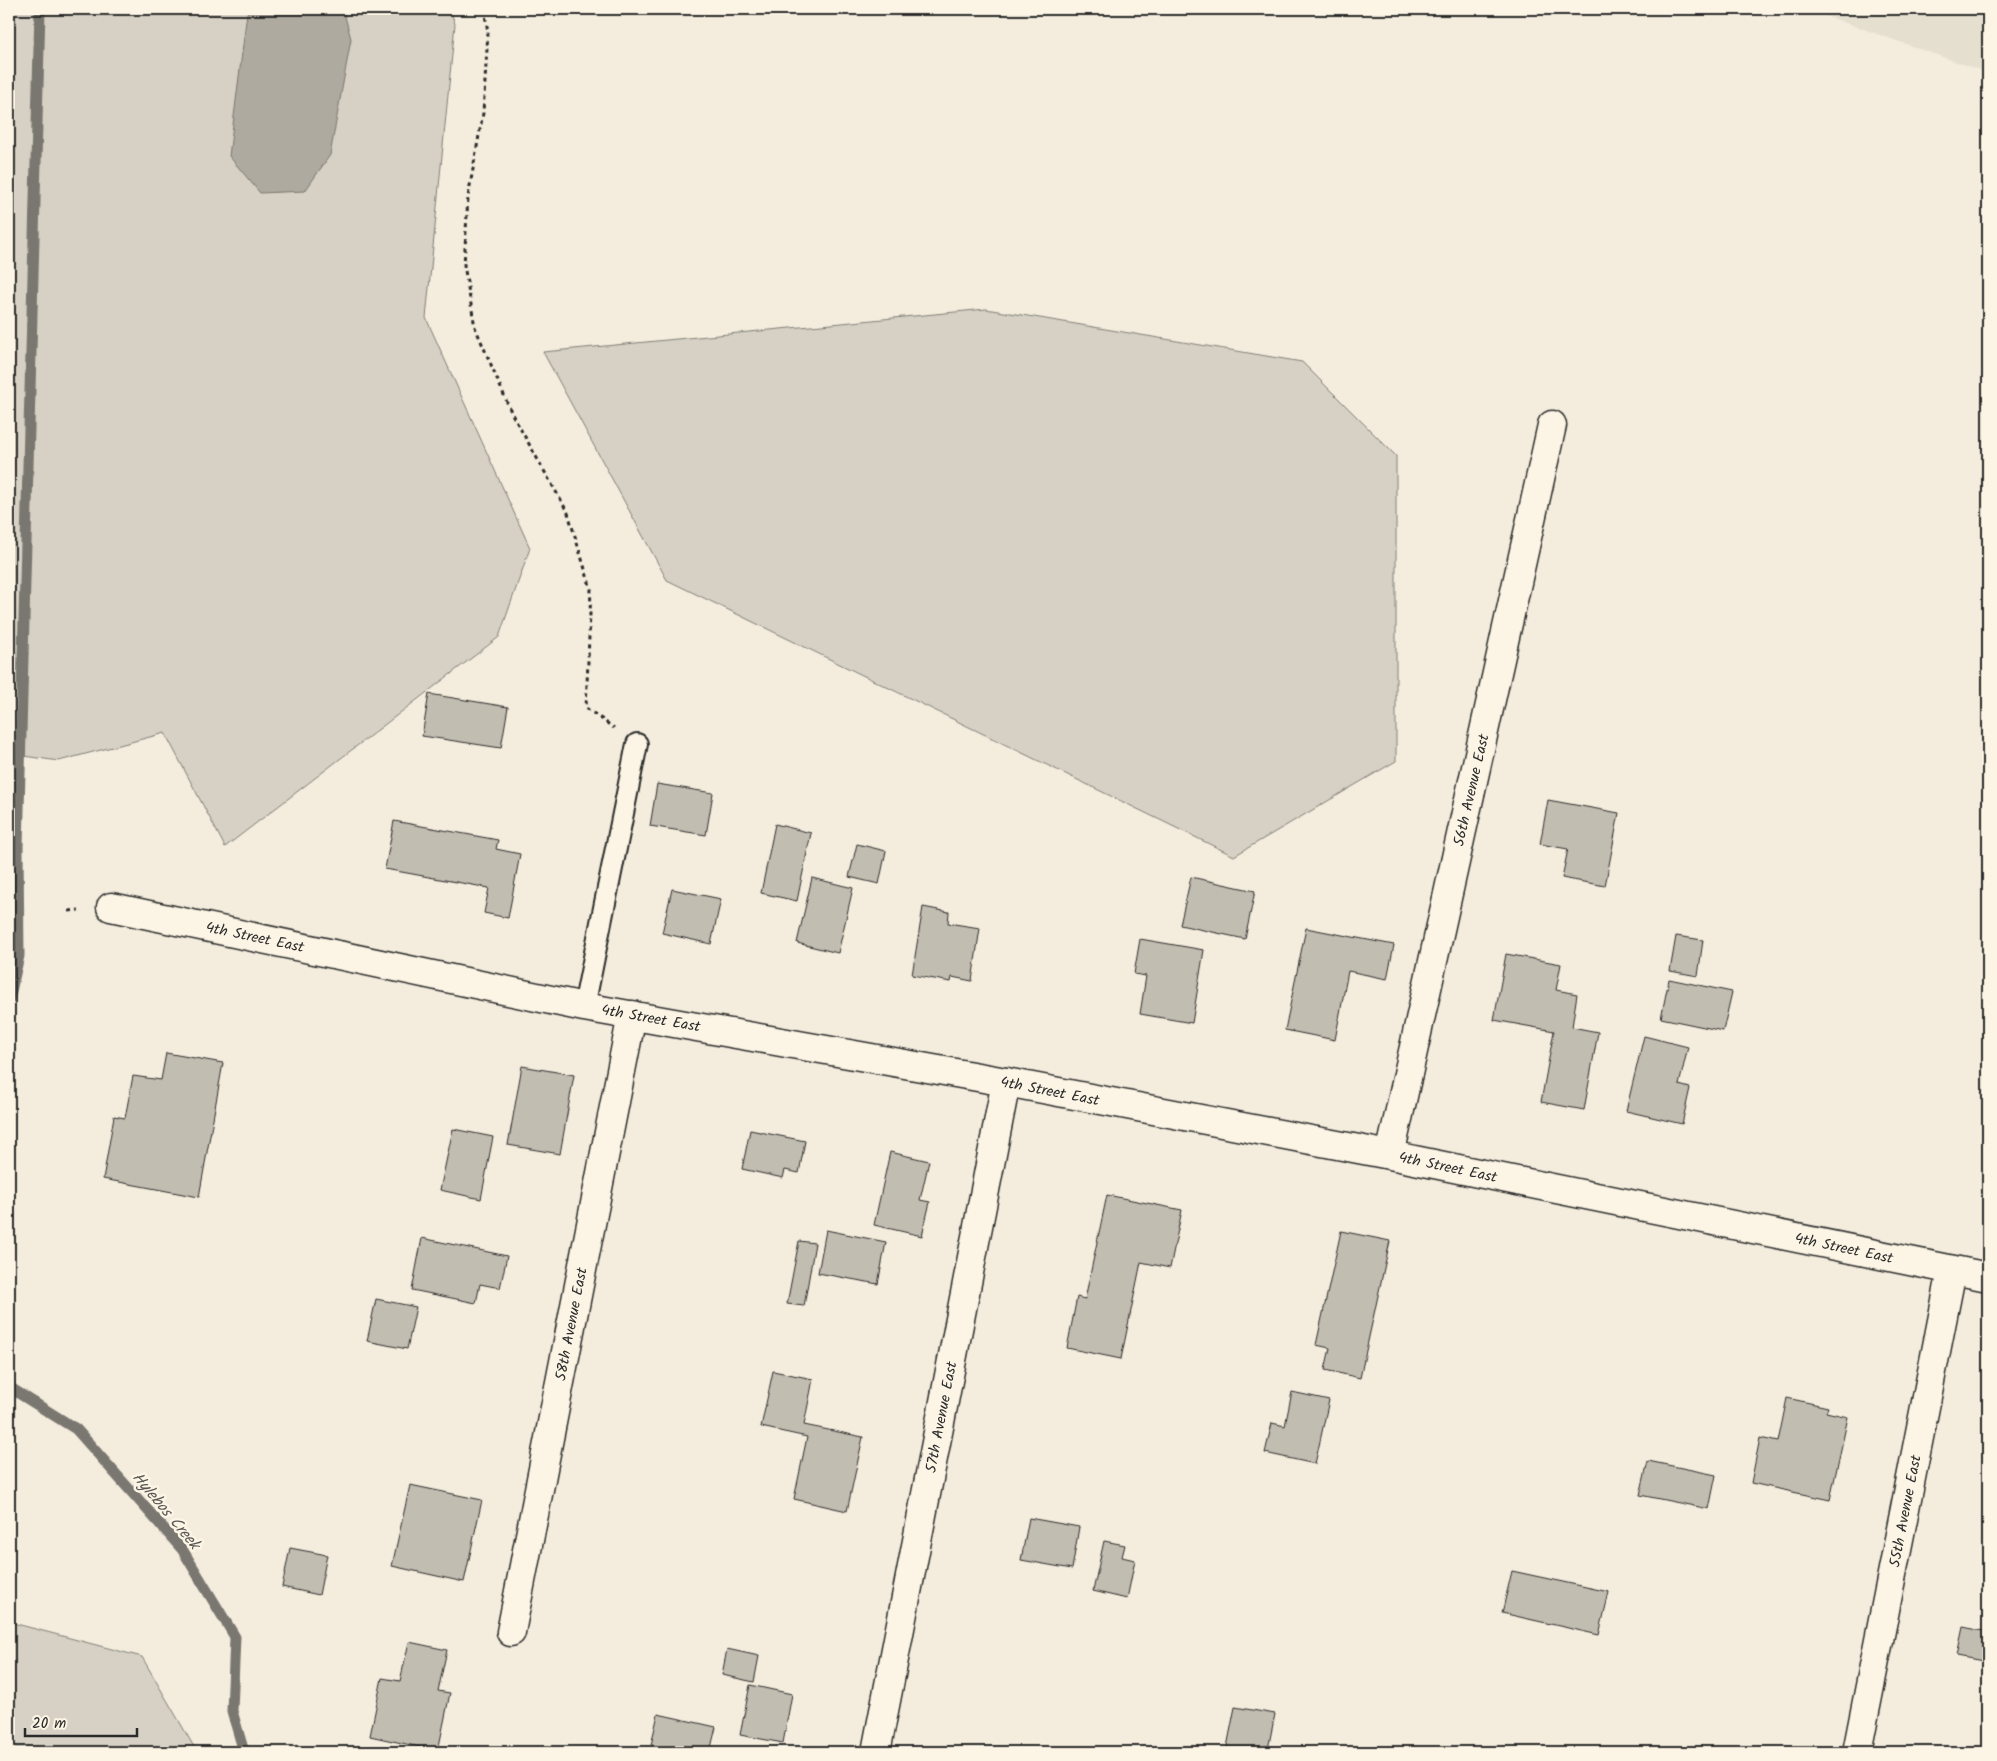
<svg xmlns="http://www.w3.org/2000/svg" width="1997" height="1761" viewBox="0 0 1997 1761" font-family="Kalam,sans-serif">
<style>
.built{fill:#e5dfd0}
.green{fill:#d6d1c4;stroke:#807e78}
.water{fill:#afaaa0;stroke:#7a7771}
.lines{fill:none;stroke-linecap:round;stroke-linejoin:round}
.stream{stroke:#7a7771;stroke-width:11}
.building{fill:#c2bdb1;stroke:#2b2b2b}
.service-casing{stroke:#2b2b2b;stroke-width:24}
.minor-casing{stroke:#2b2b2b;stroke-width:31}
.path{stroke:#2b2b2b;stroke-width:3;stroke-dasharray:4 4;stroke-linecap:butt}
.service{stroke:#fcf5e5;stroke-width:20}
.minor{stroke:#fcf5e5;stroke-width:28}
.labels{text-anchor:middle;stroke-width:5;stroke-linejoin:round;paint-order:stroke}
.street-label{font-size:15px;fill:#2b2b2b;stroke:#fcf5e5}
.water-label{font-size:16px;font-style:italic;fill:#595754;stroke:#fcf5e5}
</style>
<rect width="100%" height="100%" fill="#f4edde"/>
<filter id="ink" filterUnits="userSpaceOnUse"><feTurbulence type="fractalNoise" baseFrequency=".02" numOctaves="2"/><feDisplacementMap in="SourceGraphic" scale="10" xChannelSelector="R" yChannelSelector="G"/><feConvolveMatrix kernelMatrix="1 2 1 2 8 2 1 2 1" color-interpolation-filters="sRGB"/></filter>
<g filter="url(#ink)">
<polygon class="built" points="1806,9 1988,9 1988,73"/>
<g class="green">
<polygon points="9,9 450,9 455,24 426,318 530,548 499,637 225,847 165,733 59,761 9,754"/>
<polygon points="986,309 1302,362 1396,456 1396,761 1234,856 667,580 543,352"/>
<polygon points="9,1622 142,1657 197,1752 9,1752"/>
</g>
<polygon class="water" points="252,9 343,9 351,39 330,155 305,191 260,193 229,156 247,13"/>
<g class="lines">
<g class="stream">
<polyline points="9,1000 19,956 18,848 40,9"/>
<polyline points="9,1387 76,1429 182,1549 235,1637 232,1711 244,1752"/>
</g>
</g>
<g class="building">
<polygon points="429,694 508,707 501,748 422,736"/>
<polygon points="657,784 713,793 706,835 650,826"/>
<polygon points="1548,800 1619,813 1605,886 1562,878 1568,849 1540,844"/>
<polygon points="394,821 498,840 496,849 520,854 508,918 484,913 489,888 385,869"/>
<polygon points="775,824 811,833 797,901 761,893"/>
<polygon points="857,844 886,851 879,884 849,877"/>
<polygon points="1191,877 1255,891 1245,939 1180,925"/>
<polygon points="812,878 853,888 838,953 797,943"/>
<polygon points="672,889 721,899 711,944 662,933"/>
<polygon points="923,907 949,912 948,923 980,928 972,981 952,977 951,982 912,975"/>
<polygon points="1306,928 1394,945 1387,979 1348,971 1335,1040 1285,1030"/>
<polygon points="1676,936 1703,940 1698,976 1670,971"/>
<polygon points="1140,939 1204,950 1192,1023 1140,1014 1146,976 1134,974"/>
<polygon points="1506,954 1561,964 1556,990 1577,994 1572,1027 1598,1032 1584,1110 1541,1102 1554,1031 1494,1020"/>
<polygon points="1669,979 1732,992 1723,1031 1661,1018"/>
<polygon points="1644,1036 1688,1047 1679,1085 1690,1088 1682,1124 1626,1111"/>
<polygon points="166,1053 223,1063 199,1197 103,1179 114,1116 125,1118 133,1076 161,1080"/>
<polygon points="522,1066 574,1075 560,1154 508,1145"/>
<polygon points="453,1129 493,1137 481,1199 440,1190"/>
<polygon points="750,1130 805,1141 799,1173 785,1170 783,1178 742,1169"/>
<polygon points="890,1152 929,1161 920,1200 930,1202 922,1236 874,1225"/>
<polygon points="1107,1195 1182,1210 1170,1268 1141,1262 1121,1359 1067,1348 1077,1297 1085,1299"/>
<polygon points="826,1230 886,1242 878,1284 818,1273"/>
<polygon points="1341,1231 1390,1241 1360,1378 1325,1370 1330,1348 1316,1345"/>
<polygon points="422,1238 507,1256 500,1288 480,1284 476,1303 412,1290"/>
<polygon points="799,1241 815,1243 804,1306 787,1304"/>
<polygon points="376,1299 416,1307 407,1349 367,1341"/>
<polygon points="773,1371 813,1379 804,1425 863,1437 847,1511 794,1499 807,1437 761,1427"/>
<polygon points="1292,1392 1329,1400 1315,1464 1265,1453 1272,1423 1285,1426"/>
<polygon points="1787,1398 1828,1407 1826,1412 1848,1417 1830,1500 1751,1483 1760,1438 1778,1442"/>
<polygon points="1648,1461 1716,1475 1709,1509 1640,1495"/>
<polygon points="410,1485 482,1500 464,1582 392,1566"/>
<polygon points="1029,1518 1079,1527 1072,1569 1021,1560"/>
<polygon points="1104,1541 1125,1545 1122,1557 1135,1560 1127,1599 1093,1591"/>
<polygon points="290,1548 327,1555 319,1595 282,1587"/>
<polygon points="1512,1571 1609,1592 1599,1635 1502,1613"/>
<polygon points="1963,1627 1988,1632 1988,1661 1957,1655"/>
<polygon points="409,1642 447,1650 438,1691 450,1693 438,1751 370,1736 382,1678 400,1681"/>
<polygon points="727,1649 759,1656 754,1682 722,1675"/>
<polygon points="750,1685 792,1694 783,1743 740,1735"/>
<polygon points="1235,1707 1275,1714 1268,1749 1288,1752 1226,1752"/>
<polygon points="658,1714 716,1727 710,1752 682,1752 651,1745"/>
</g>
<g class="lines">
<defs>
<polyline id="service" points="584,1007 637,744"/>
<g id="minor">
<polyline points="111,907 584,1007 1006,1082 1390,1155 1988,1277"/>
<polyline points="1390,1155 1552,425"/>
<polyline points="511,1632 632,1015"/>
<polyline points="876,1752 1006,1082"/>
<polyline points="1857,1752 1952,1270"/>
</g>
</defs>
<use href="#service" class="service-casing"/>
<use href="#minor" class="minor-casing"/>
<g class="path">
<polyline points="484,9 488,32 483,113 468,197 464,265 475,327 512,414 568,513 591,589 586,708 614,728"/>
<polyline points="69,911 79,910"/>
</g>
<use href="#service" class="service"/>
<use href="#minor" class="minor"/>
</g>
</g>
<g class="labels">
<g class="street-label">
<text transform="translate(1471 790) rotate(-77)" y="5">56th Avenue East</text>
<text transform="translate(255 937) rotate(12)" y="5">4th Street East</text>
<text transform="translate(651 1018) rotate(10)" y="5">4th Street East</text>
<text transform="translate(1050 1091) rotate(11)" y="5">4th Street East</text>
<text transform="translate(1448 1167) rotate(12)" y="5">4th Street East</text>
<text transform="translate(1844 1248) rotate(12)" y="5">4th Street East</text>
<text transform="translate(571 1324) rotate(-79)" y="5">58th Avenue East</text>
<text transform="translate(941 1417) rotate(-79)" y="5">57th Avenue East</text>
<text transform="translate(1905 1511) rotate(-79)" y="5">55th Avenue East</text>
</g>
<g class="water-label">
<text transform="translate(167 1510) rotate(50)" y="6">Hylebos Creek</text>
</g>
</g>
<rect width="1997" height="1761" fill="none" stroke="#fcf5e5" stroke-width="30"/>
<rect x="15" y="15" width="1967" height="1731" fill="none" stroke="#2b2b2b" stroke-width="2" filter="url(#ink)"/>
<path d="M25 1728v8h112v-8" fill="none" stroke="#2b2b2b" stroke-width="2.5"/>
<text x="32" y="1728" font-size="15" fill="#2b2b2b" stroke="#fcf5e5" stroke-width="4" paint-order="stroke">20 m</text>
</svg>
